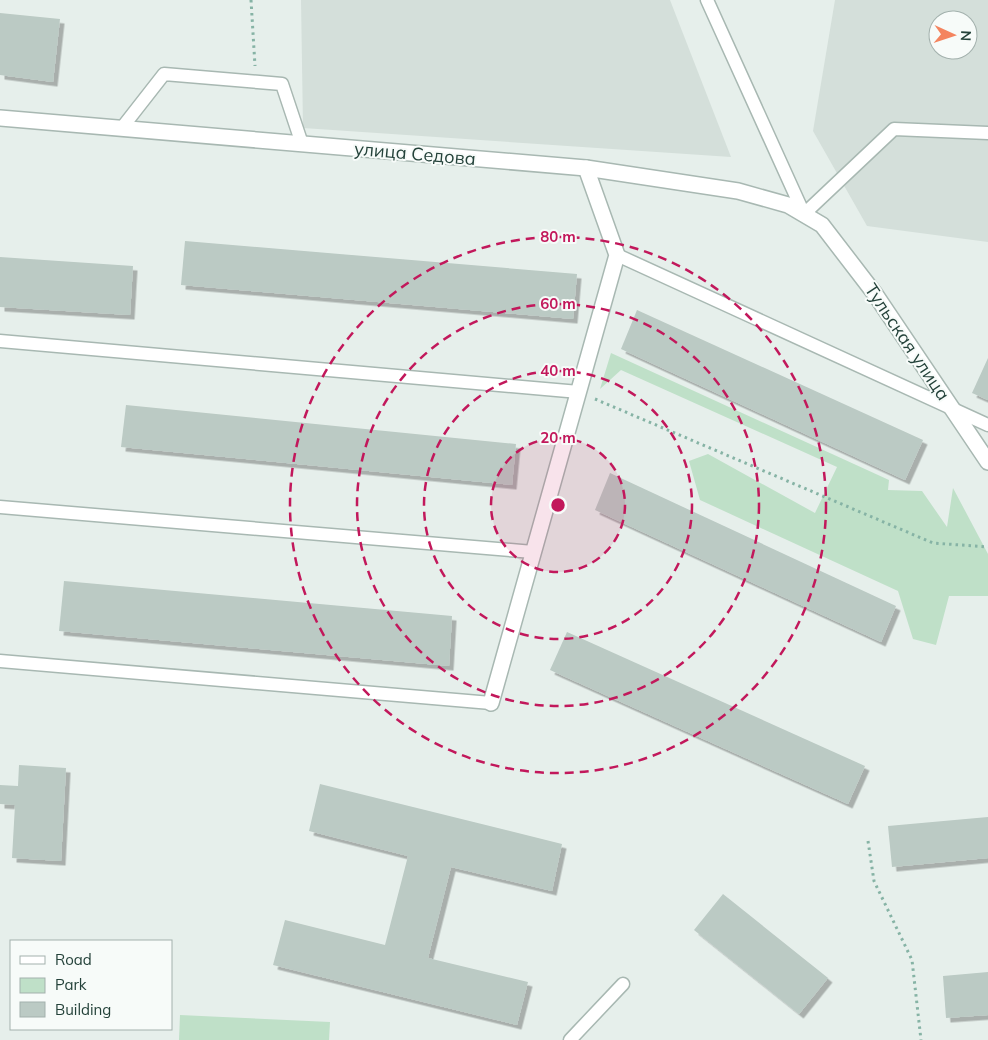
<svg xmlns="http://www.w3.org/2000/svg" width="988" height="1040" viewBox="0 0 988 1040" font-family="Mulish,sans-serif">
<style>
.built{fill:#d4dfda;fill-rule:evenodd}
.green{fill:#bfe0c8}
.building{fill:#bbcac4;filter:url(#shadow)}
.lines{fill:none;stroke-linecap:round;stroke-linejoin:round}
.service-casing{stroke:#a8b8b2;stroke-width:15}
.minor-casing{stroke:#a8b8b2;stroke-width:18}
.path{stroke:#86b3a5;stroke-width:3;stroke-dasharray:2.5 4;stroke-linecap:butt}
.service{stroke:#fff;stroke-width:12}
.minor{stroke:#fff;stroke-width:15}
.ring{fill:none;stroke:#c2185b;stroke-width:2.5;stroke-dasharray:9 6}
.labels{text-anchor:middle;stroke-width:4;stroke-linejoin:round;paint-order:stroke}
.street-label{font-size:18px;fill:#24423a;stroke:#f7fbf9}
.centre{fill:#c2185b;stroke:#f7fbf9;stroke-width:2.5}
.ring-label{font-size:15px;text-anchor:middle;font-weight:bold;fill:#c2185b;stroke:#f7fbf9;stroke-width:4;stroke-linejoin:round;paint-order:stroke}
</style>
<defs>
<filter id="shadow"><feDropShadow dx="4.5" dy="4.5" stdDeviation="0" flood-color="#0004"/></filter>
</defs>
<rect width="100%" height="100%" fill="#e6efeb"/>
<g class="built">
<polygon points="301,0 670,0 731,157 303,128"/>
<path d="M835 0H988V242L867 226 813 131ZM938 20H968V50H938Z"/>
</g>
<g class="green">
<polygon points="611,353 889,480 888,490 922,491 947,527 953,488 988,554 988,596 949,596 936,645 913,639 898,591 700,500 689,461 708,454 815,513 837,467 621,370 600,389"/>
<polygon points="180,1015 330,1022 329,1040 179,1040"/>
</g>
<g class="building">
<polygon points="0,13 60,19 53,82 0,75"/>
<polygon points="185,241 577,274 573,319 181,285"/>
<polygon points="0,257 133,266 130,315 0,307"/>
<polygon points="637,310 923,440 905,480 621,349"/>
<polygon points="988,358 988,400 972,393"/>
<polygon points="126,405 516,444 512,485 121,447"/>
<polygon points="610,473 896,606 881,642 595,510"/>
<polygon points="64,581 452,616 449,666 59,631"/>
<polygon points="567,632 865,766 848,804 550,670"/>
<polygon points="19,765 66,768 61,861 12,858 15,805 0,804 0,785 18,786"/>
<polygon points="320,784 562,844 552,891 451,867 428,958 528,982 517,1025 273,965 285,920 385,945 408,856 309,831"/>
<polygon points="988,817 988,858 892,867 888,826"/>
<polygon points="723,894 828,978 799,1014 694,930"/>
<polygon points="988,972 988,1015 946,1018 943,976"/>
</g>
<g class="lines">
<defs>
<g id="service">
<polyline points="707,0 804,214 894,129 988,133"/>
<polyline points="121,129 164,74 282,84 302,144"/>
<polyline points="617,255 988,425"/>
<polyline points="0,341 579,392"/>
<polyline points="0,507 533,552"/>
<polyline points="0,661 491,703"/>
<polyline points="570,1040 623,984"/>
</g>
<g id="minor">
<polyline points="0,118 586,168 738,191 788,205 822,225 875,294 988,462"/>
<polyline points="491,703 617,255 586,168"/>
</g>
</defs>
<use href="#service" class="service-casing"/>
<use href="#minor" class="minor-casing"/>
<g class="path">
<polyline points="251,0 255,66"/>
<polyline points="595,399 933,543 988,547"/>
<polyline points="868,841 874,881 912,960 921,1040"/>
</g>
<use href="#service" class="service"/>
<use href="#minor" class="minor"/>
</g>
<circle cx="558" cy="505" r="67" fill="#c2185b" fill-opacity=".12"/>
<g class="ring">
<circle cx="558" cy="505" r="67"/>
<circle cx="558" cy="505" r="134"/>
<circle cx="558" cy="505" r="201"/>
<circle cx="558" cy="505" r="268"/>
</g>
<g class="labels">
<g class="street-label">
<text transform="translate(415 154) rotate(5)" y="6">улица Седова</text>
<text transform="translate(907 342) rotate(56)" y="6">Тульская улица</text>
</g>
</g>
<circle cx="558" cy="505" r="8" class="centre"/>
<g class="ring-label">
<text x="558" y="242">80 m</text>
<text x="558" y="309">60 m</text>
<text x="558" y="376">40 m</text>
<text x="558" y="443">20 m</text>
</g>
<rect x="10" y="940" width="162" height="90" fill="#f7fbf9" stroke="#a3b1ad"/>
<rect x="20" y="956" width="25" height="8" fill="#ffffff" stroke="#a3b1ad"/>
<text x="55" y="965" font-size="15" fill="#24423a">Road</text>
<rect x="20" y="978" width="25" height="15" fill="#bfe0c8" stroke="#a3b1ad"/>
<text x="55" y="990" font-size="15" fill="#24423a">Park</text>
<rect x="20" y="1002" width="25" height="15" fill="#bbcac4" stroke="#a3b1ad"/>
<text x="55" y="1015" font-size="15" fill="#24423a">Building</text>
<g transform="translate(953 35) rotate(93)"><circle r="24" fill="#f7fbf9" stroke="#a3b1ad"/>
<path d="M0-4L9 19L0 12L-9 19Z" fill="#f4845f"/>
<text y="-8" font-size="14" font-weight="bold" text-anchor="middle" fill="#24423a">N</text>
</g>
</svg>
